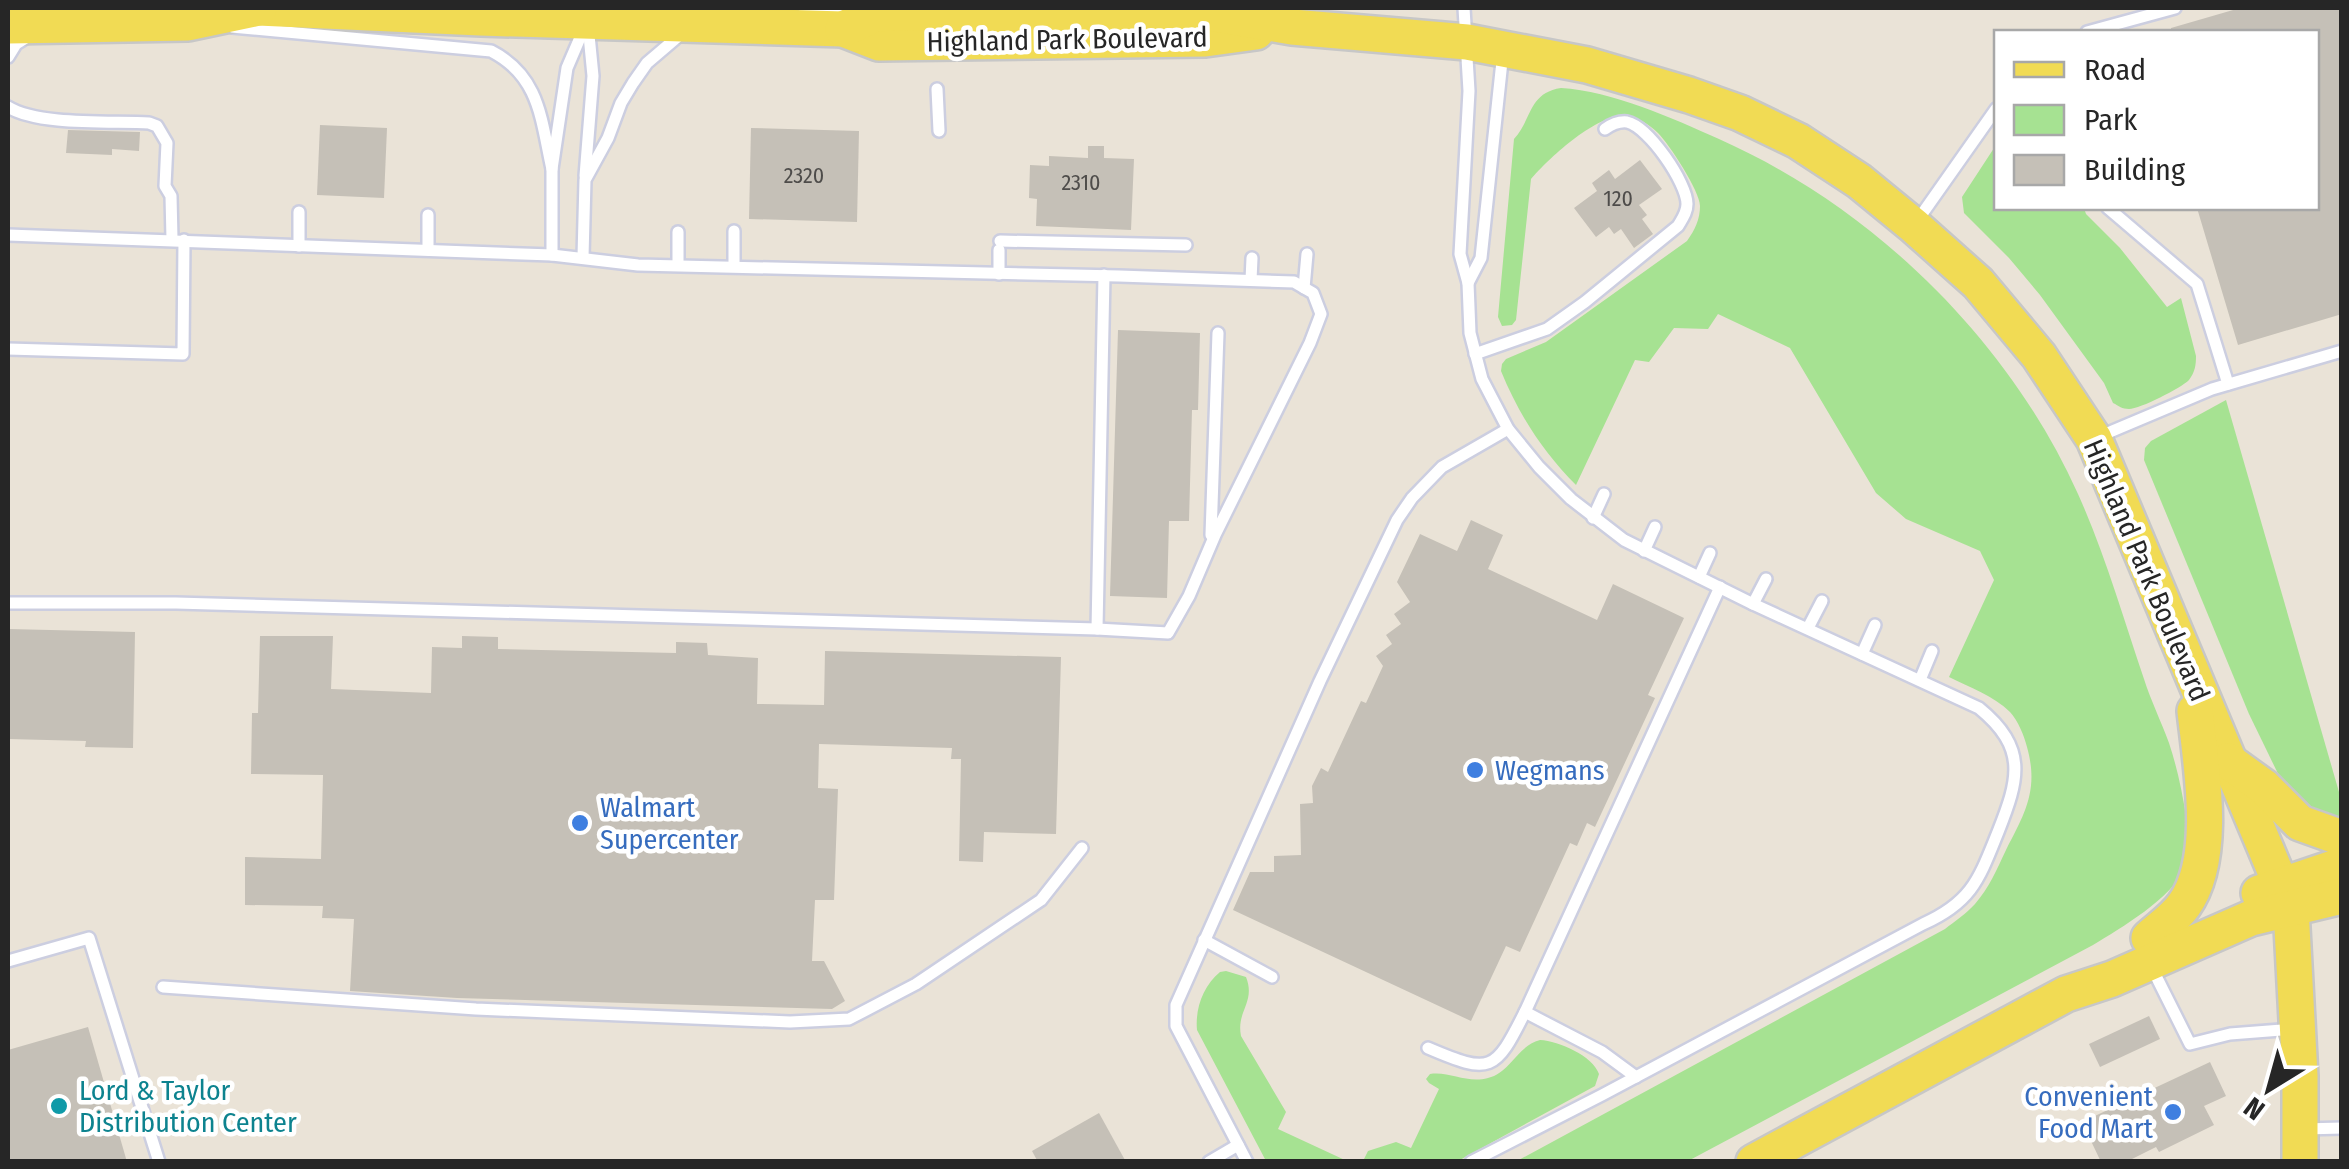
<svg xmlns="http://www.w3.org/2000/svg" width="2349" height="1169" viewBox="0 0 2349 1169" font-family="'Fira Sans Condensed',sans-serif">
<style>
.green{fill:#a6e292}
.building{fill:#c5c0b7}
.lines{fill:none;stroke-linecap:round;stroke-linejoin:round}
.lane-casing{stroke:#cccee0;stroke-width:16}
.primary-casing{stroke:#c7c7c7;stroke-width:40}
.lane{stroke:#fff;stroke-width:11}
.primary{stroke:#f1db54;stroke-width:35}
.shop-dot{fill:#3f7fe0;stroke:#fff;stroke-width:4}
.culture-dot{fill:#0f9aa8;stroke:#fff;stroke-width:4}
.labels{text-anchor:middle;stroke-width:9;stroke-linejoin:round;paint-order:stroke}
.number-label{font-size:22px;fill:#4e4c4a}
.street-label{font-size:28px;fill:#262626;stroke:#fff}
.shop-label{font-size:28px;fill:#366cbe;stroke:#fff;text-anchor:start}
.culture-label{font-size:28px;fill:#0d838f;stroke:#fff;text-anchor:start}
</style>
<rect width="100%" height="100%" fill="#eae3d7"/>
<g class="green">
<path d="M1561 88C1612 91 1672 118 1719 139 1874 208 2008 339 2078 494 2105 554 2123 617 2144 679 2151 701 2161 721 2169 743 2177 767 2182 791 2186 816 2189 836 2192 849 2185 868 2172 898 2121 928 2093 945L1688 1161H1517L1945 929C1955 921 1966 914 1975 904 1989 888 1997 869 2006 850 2025 813 2039 790 2027 747 2024 735 2018 721 2010 712 1994 696 1969 687 1949 677L1994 580 1980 551 1906 519 1876 493 1790 348 1718 314 1708 329 1674 328 1649 362 1635 360 1576 485C1543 452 1519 415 1501 371L1502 364 1506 359 1546 342 1687 241C1695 230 1700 219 1700 206 1700 191 1669 144 1658 133 1650 125 1636 116 1625 116 1596 114 1548 159 1531 179L1516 320 1512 325 1502 326 1498 317 1514 139C1532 120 1528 93 1561 88Z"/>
<path d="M1996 145V208H2084L2086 214 2120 248 2167 307 2181 298 2196 356C2196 365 2195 372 2189 380 2181 388 2140 409 2129 409 2122 409 2119 406 2113 403L2104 383 2040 295 2009 258 1964 213 1962 197Z"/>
<polygon points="2226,400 2341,799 2341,825 2317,818 2283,784 2249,714 2144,460 2145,448 2151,441"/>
<path d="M1226 971 1246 977C1256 1002 1236 1011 1241 1036L1286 1112 1278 1129 1347 1161H1266L1197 1030C1195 1009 1203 986 1220 972Z"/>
<path d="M1540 1040C1559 1041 1593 1056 1599 1074L1595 1086 1458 1161H1363L1368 1151 1396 1142 1411 1148 1439 1089 1429 1083 1426 1079 1430 1074C1450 1071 1467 1084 1488 1078 1511 1072 1517 1046 1540 1040Z"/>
</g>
<g class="building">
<polygon points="2240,8 2342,8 2342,314 2238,345 2197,208 2316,208 2316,32 2171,32 2171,28"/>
<polygon points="320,125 387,128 384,198 317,195"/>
<polygon points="751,128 859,131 857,222 749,219"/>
<polygon points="68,130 140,132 139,151 112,149 112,155 66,153"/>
<polygon points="1088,146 1104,146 1104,158 1134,159 1131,230 1036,226 1037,199 1029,198 1030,165 1049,166 1049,156 1088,158"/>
<polygon points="1640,160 1662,189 1639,205 1647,215 1642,219 1653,234 1634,248 1621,229 1614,234 1609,227 1596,237 1574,208 1597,191 1592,183 1609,170 1615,179"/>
<polygon points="1118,330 1200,333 1198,410 1192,410 1189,521 1169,521 1167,598 1110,596"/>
<polygon points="1471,520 1503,535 1488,569 1597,620 1613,584 1684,618 1648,695 1655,698 1595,827 1587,823 1577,846 1570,843 1520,952 1506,946 1471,1021 1233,910 1250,872 1274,872 1274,856 1301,855 1300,804 1313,803 1312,786 1321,768 1328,772 1361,701 1366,703 1383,666 1376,656 1392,644 1386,635 1401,624 1394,614 1410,602 1397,582 1420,534 1457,551"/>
<polygon points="8,629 135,632 133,748 85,747 86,741 8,739"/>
<polygon points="260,636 333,636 331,689 431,693 432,647 462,648 462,636 498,637 498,649 676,653 676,642 707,643 708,655 758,658 757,704 824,705 825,651 1061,657 1056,834 984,832 983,862 959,861 961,759 951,759 952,748 819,744 818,788 838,789 834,900 815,900 812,961 824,961 845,1001 832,1009 457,998 350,991 354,919 322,918 323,906 245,905 245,857 321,859 323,775 251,774 252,713 258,713"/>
<polygon points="2149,1016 2160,1039 2100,1067 2089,1044"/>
<polygon points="88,1027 127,1162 8,1162 8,1050"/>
<polygon points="2210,1062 2226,1096 2204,1106 2214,1125 2159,1152 2156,1147 2126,1162 2101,1162 2082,1122"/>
<polygon points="1099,1113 1126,1162 1038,1162 1032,1151"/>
</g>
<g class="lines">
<defs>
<g id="lane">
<polyline points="804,8 852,12"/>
<path d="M1464 8 1469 91 1460 254 1468 283 1470 333 1482 379 1508 429 1539 467 1571 499 1624 540 1753 604 1979 708C2028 748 2019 779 1998 832 1979 879 1972 902 1923 924L1602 1095 1471 1162"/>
<path d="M232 27 491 51C540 76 541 120 552 169"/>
<polyline points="2087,32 2175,8"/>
<polyline points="8,57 16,44 29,36"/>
<polyline points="937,89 939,131"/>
<path d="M8 107C39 126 111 121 149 123L157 126 167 143 165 186 171 196 172 239"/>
<polyline points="585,176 593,76 588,25"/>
<polyline points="2108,208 2197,284 2228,384"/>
<polyline points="428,215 428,250"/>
<polyline points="1915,224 1996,109"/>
<polyline points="8,235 552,255 638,265 1119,276 1294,282 1313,293 1321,314 1310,343 1215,535 1189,596 1168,633 1097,629 176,603 8,603"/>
<polyline points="1000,241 1186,245"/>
<polyline points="299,246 299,212"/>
<polyline points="552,255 552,169 567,68 585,26"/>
<polyline points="583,257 585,180 608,138 621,103 633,83 647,63 681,34"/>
<polyline points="678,265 678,232"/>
<polyline points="734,266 734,231"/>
<polyline points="999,274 999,250"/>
<polyline points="1251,280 1252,258"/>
<polyline points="1468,283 1481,258 1503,52"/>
<polyline points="1304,288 1307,254"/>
<polyline points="8,349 183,354 184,240"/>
<path d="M1475 354 1547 329 1585 302 1678 226C1682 219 1687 213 1687 204 1687 183 1649 127 1627 122 1618 121 1612 124 1605 129"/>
<polyline points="2098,437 2212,389 2342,351"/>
<polyline points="1593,518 1604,494"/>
<polyline points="1211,535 1218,333"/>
<polyline points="1644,551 1655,527"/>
<polyline points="1699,577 1710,553"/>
<polyline points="1753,604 1766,579"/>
<polyline points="1808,628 1822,601"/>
<polyline points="1097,629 1104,275"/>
<polyline points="1862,654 1875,625"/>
<polyline points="1920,680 1932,651"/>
<polyline points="1204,940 1272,977"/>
<polyline points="8,961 89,938 159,1162"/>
<polyline points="2151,966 2190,1044 2230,1034 2293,1029"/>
<polyline points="163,987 476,1009 790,1022 849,1019 916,984 1041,900 1082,848"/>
<path d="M1428 1048C1491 1075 1495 1072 1525 1012"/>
<polyline points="1636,1077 1602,1052 1525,1012 1720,587"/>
<polyline points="2304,1129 2342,1128"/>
<polyline points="1209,1162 1238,1145"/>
<polyline points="1247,1162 1176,1026 1176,1005 1320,681 1397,520 1412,498 1442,467 1508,429"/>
</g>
<g id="primary">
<polyline points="258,8 481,18 843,29 879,43 1205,39 1256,32"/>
<polyline points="8,26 188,23 259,8"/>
<polyline points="843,29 876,14 896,13 1203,12 1292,27 1467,42 1587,65 1689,95 1740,113 1798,141 1859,181 1914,226 1978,283 2039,356 2094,439 2291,909 2300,1076 2300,1162"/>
<polyline points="2228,761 2264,787 2300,823 2342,838"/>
<polyline points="2259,893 2342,865"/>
<path d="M2149 938C2160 928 2175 918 2184 905 2218 858 2201 766 2195 711"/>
<polyline points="1754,1162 2066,994 2112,979 2251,918 2342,896"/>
</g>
</defs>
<use href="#lane" class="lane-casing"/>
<use href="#primary" class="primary-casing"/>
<use href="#lane" class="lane"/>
<use href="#primary" class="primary"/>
</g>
<g class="shop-dot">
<circle cx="1475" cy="770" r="10"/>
<circle cx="580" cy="823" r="10"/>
<circle cx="2173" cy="1112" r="10"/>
</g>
<circle class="culture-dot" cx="59" cy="1106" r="10"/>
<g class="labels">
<g class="number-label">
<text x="804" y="183">2320</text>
<text x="1081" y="190">2310</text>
<text x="1618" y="206">120</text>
</g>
<g class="street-label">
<text transform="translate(1067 39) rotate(-1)" y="10">Highland Park Boulevard</text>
<text transform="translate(2147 570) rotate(67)" y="10">Highland Park Boulevard</text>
</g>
<g class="shop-label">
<text x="1495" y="780">Wegmans</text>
<text x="600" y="817">Walmart<tspan x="600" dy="32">Supercenter</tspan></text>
<text x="2153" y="1106" text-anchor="end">Convenient<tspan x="2153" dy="32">Food Mart</tspan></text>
</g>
<g class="culture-label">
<text x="79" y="1100">Lord &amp; Taylor<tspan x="79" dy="32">Distribution Center</tspan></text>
</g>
</g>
<rect width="2349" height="1169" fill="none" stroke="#262626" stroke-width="20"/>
<rect x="1994" y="30" width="325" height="180" fill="#ffffff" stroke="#a8a8a8" stroke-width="2.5"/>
<rect x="2014" y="62" width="50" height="15" fill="#f1db54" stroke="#a8a8a8" stroke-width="2.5"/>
<text x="2084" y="80" font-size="30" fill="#262626">Road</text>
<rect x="2014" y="105" width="50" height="30" fill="#a6e292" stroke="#a8a8a8" stroke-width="2.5"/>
<text x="2084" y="130" font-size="30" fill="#262626">Park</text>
<rect x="2014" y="155" width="50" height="30" fill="#c5c0b7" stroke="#a8a8a8" stroke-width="2.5"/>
<text x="2084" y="180" font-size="30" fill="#262626">Building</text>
<g transform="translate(2269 1089) rotate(217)" stroke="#ffffff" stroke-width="8" paint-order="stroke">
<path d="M0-8L18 38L0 25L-18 38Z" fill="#262626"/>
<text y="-15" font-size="28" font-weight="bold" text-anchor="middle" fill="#262626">N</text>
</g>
</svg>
